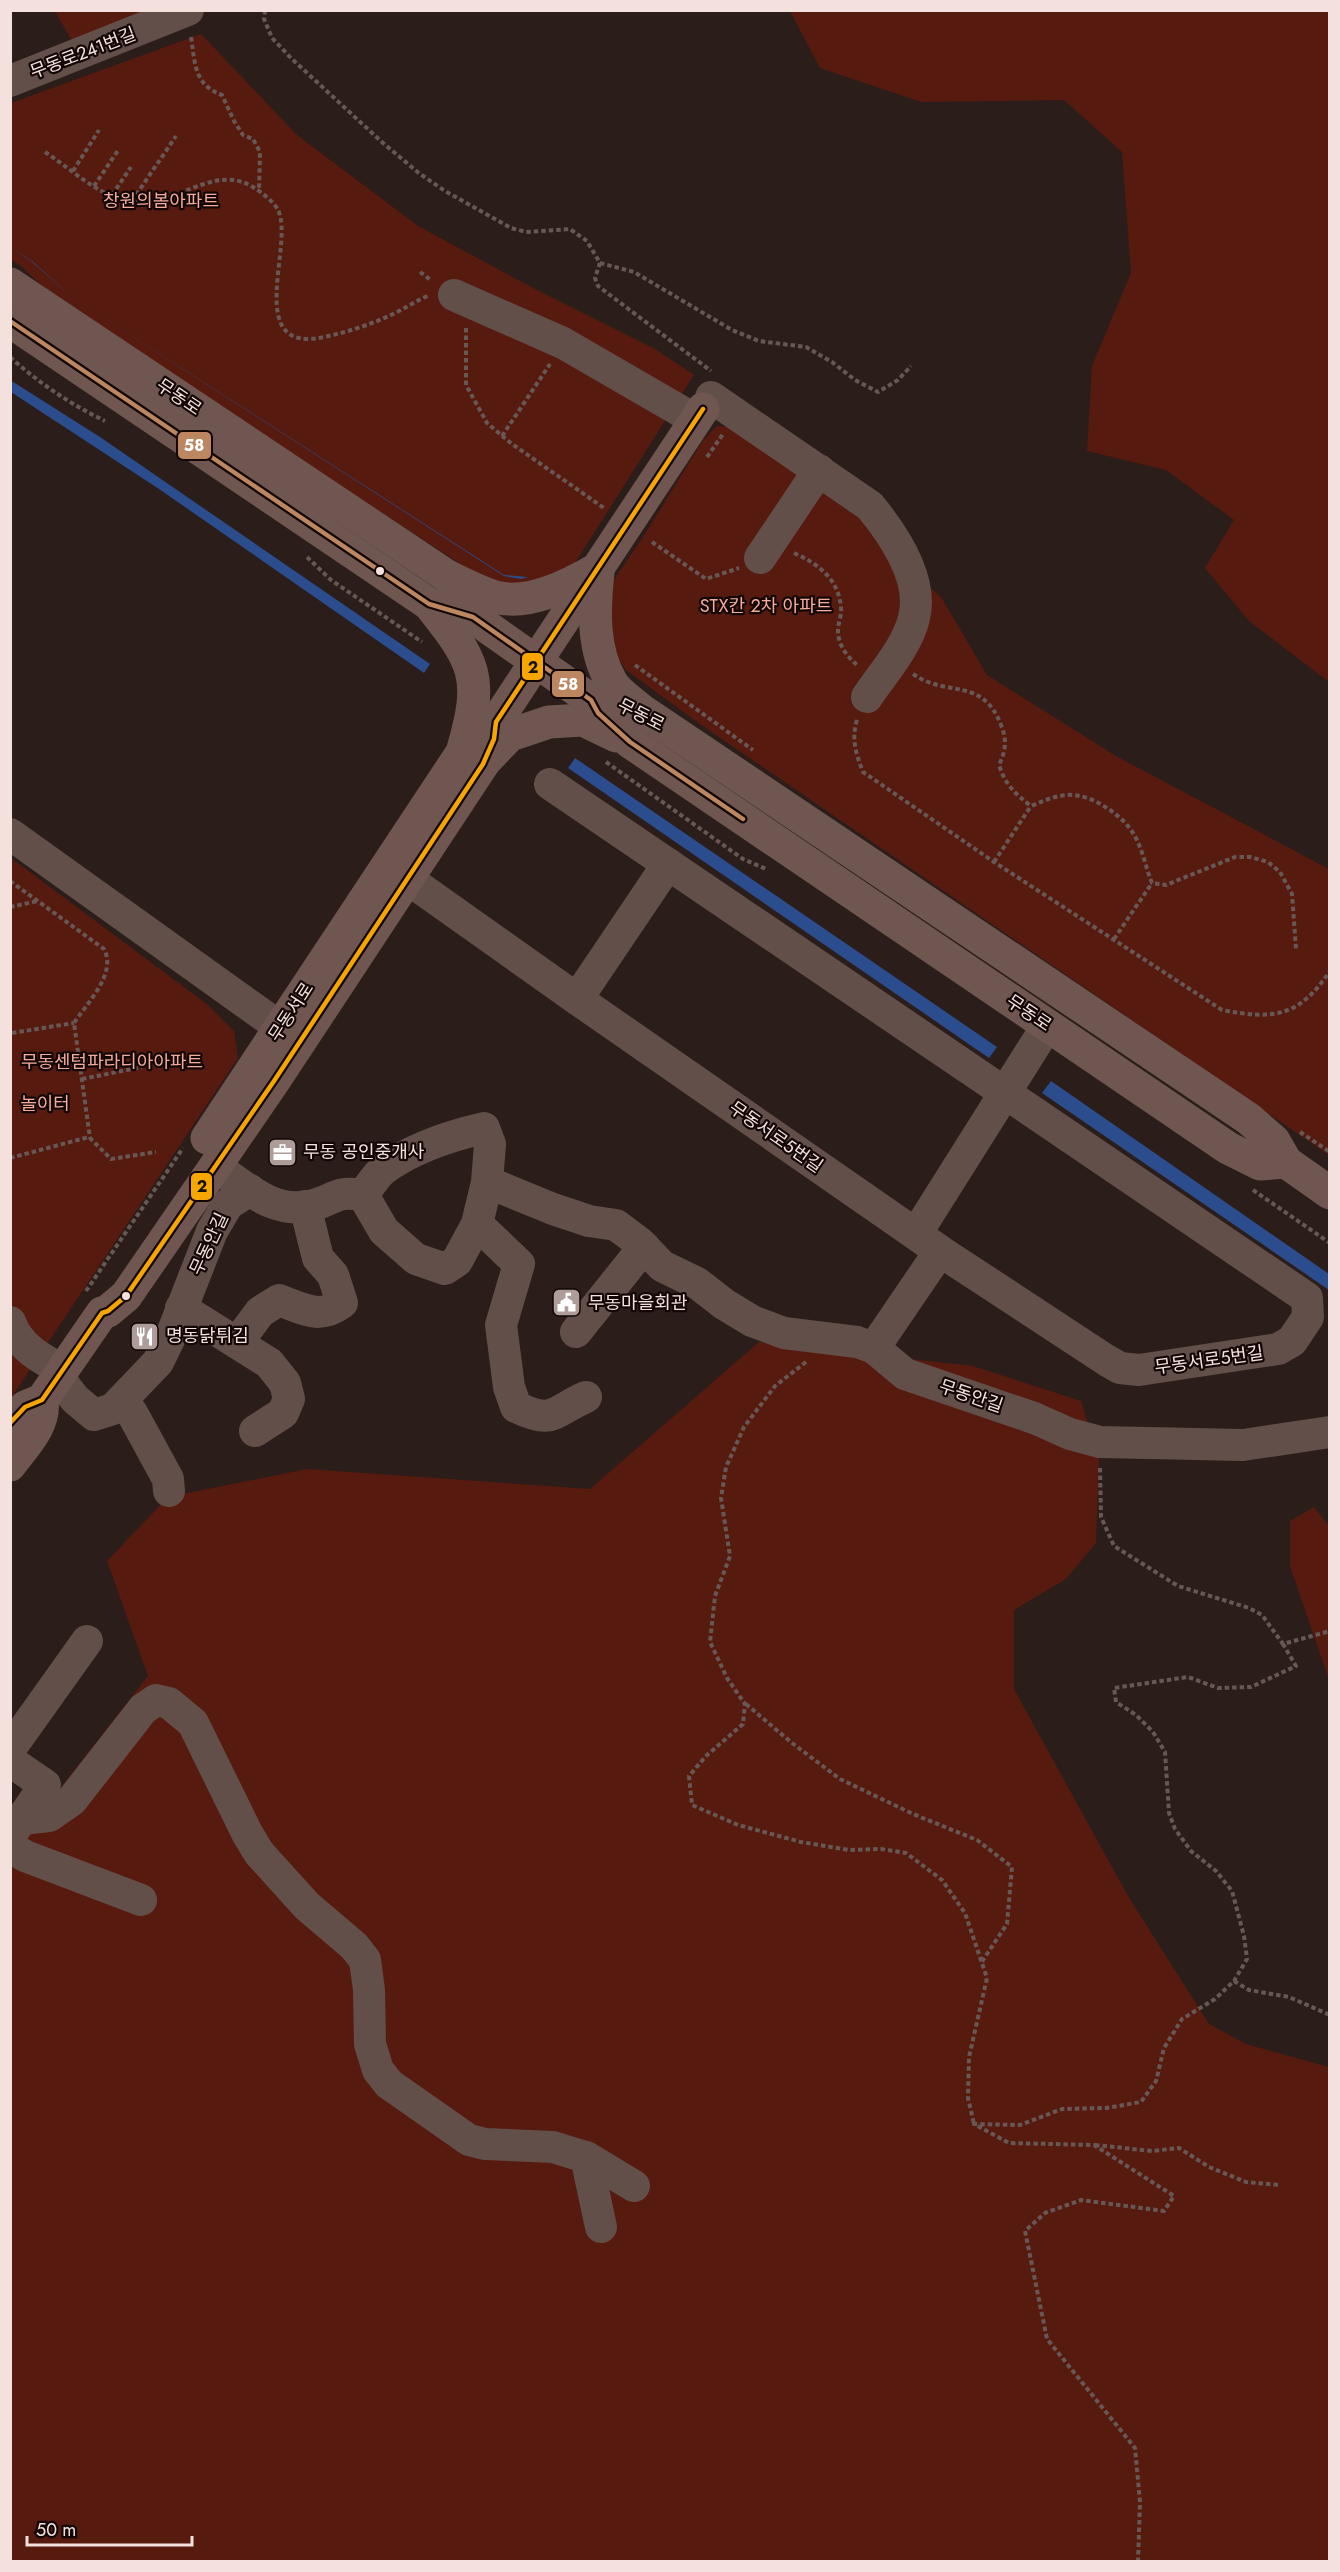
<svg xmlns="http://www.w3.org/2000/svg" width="1340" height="2572" viewBox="0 0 1340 2572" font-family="Jost,'Noto Sans KR',sans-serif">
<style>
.green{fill:#571a0f}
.water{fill:#2b4d8d}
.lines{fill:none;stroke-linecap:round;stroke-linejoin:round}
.path{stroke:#675855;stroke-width:4;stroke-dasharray:4.5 3;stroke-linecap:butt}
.minor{stroke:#624f4a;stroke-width:32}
.major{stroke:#6f5651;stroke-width:33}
.bus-1-casing{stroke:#120705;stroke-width:9}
.bus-2-casing{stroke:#120705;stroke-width:9}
.bus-1{stroke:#bb8660;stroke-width:4.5}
.bus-2{stroke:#f7a600;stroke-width:4.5}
.bus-dot{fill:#f4e1dd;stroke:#120705;stroke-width:2}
.labels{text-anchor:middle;stroke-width:4.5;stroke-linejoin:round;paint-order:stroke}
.street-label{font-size:18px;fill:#f4e1dd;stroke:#120705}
.park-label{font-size:18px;fill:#f5aa9a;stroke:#120705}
.poi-label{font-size:18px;fill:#f4e1dd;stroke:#120705;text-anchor:start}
.line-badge{stroke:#120705;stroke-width:2}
.badge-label{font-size:16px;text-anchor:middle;font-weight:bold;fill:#fff}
.pale-badge-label{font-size:16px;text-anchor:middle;font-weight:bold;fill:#111}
</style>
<rect width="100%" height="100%" fill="#2b1d1a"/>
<g class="green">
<polygon points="55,11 158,11 74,45"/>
<polygon points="790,11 1329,11 1329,682 1249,621 1205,568 1234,520 1166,470 1087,451 1092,366 1131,273 1122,152 1064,100 921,102 820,68"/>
<polygon points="201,34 297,135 418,226 535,289 655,349 694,375 570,571 530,589 490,583 66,308 22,267 11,259 11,103"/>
<polygon points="717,426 733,427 851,500 894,556 941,597 987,675 1116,756 1329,869 1329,1155 697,722 626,670 607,641 613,581 643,537 702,442"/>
<polygon points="11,858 208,1005 234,1031 238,1058 11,1398"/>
<polygon points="759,1342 973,1366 1081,1401 1099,1460 1096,1543 1066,1579 1014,1610 1014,1689 1128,1896 1209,2024 1246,2044 1329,2067 1329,2561 11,2562 11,1851 148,1676 107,1561 168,1497 307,1469 590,1489"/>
<polygon points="1314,1507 1329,1526 1329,1680 1290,1566 1290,1521"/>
</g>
<g class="water">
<polygon points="10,247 32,261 74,299 504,575 528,577 521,579 504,576 74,299 31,261"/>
<polygon points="10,380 100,437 430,664 424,673 159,489 11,392"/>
<polygon points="575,758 997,1047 989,1058 568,768"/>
<polygon points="1051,1081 1329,1274 1329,1290 1042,1093"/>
</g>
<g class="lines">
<g class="path">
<polyline points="265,10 264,19 272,38 292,59 383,143 420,174 445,191 511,228 526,232 570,229 587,241 600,263 595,278 598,286 711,371"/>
<path d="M191 37C195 63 194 85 222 95L234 121 243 135 253 139 260 152 259 192"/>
<path d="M45 152C71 169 100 197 131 202 169 208 208 170 242 182 253 185 273 200 278 210 295 244 242 355 324 337 348 332 372 324 393 314 406 308 417 300 430 295"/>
<polyline points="73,171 99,130"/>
<polyline points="94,186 119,149"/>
<polyline points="112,195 131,167"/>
<polyline points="132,201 176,136"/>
<polyline points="600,263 634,272 732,330 759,341 806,347 832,362 855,380 878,392 898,380 911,366"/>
<polyline points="420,272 432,281"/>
<polyline points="466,328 466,385 487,423 512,444 604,508"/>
<path d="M10 357C39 383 70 404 105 421"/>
<polyline points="502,436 550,364"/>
<polyline points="707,457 723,434"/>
<polyline points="652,542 706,579 739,568"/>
<path d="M794 553C818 564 838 578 841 607 842 615 838 623 838 630 838 646 847 656 858 666"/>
<polyline points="307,557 331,580 422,642"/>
<polyline points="635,665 753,750"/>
<path d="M913 674C947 698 982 676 1001 725 1007 740 1006 750 999 765 1005 784 1015 794 1031 806 1043 801 1054 796 1067 795 1089 793 1119 813 1131 830 1142 845 1145 866 1152 883L1166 885 1235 857H1250L1268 862 1280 872 1292 894 1296 949"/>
<path d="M857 720C851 739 856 754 863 772L994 862 1222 1010C1274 1020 1299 1017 1330 971"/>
<polyline points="606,762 743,859 766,869"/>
<polyline points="994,862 1031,806"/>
<path d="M10 881 104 949C117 974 87 1003 74 1023L90 1138"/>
<polyline points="10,907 38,901"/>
<polyline points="1114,939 1152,883"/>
<polyline points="12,1033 74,1023"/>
<polyline points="82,1079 142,1067"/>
<polyline points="1300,1132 1330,1152"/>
<polyline points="10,1158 89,1137 111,1159 156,1152"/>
<polyline points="1253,1190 1330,1243"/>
<polyline points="86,1291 183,1148"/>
<polyline points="806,1362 775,1386 744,1427 726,1467 721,1498 730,1556 715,1596 710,1642 727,1678 745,1704 743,1724 706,1756 689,1776 692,1805 738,1825 801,1842 849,1850 881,1849 906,1853 942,1880 965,1913 987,1978 969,2057 968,2098 974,2124"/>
<polyline points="1100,1468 1101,1517 1114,1546 1178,1586 1249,1608 1262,1615 1283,1644 1330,1631"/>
<polyline points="746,1704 792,1743 840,1779 913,1814 977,1840 1012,1867 1007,1924 981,1963"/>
<polyline points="1234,1981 1249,1990 1289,1997 1330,2015"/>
<polyline points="1095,2145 1152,2151 1179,2148 1209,2167 1246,2182 1279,2185"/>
<polyline points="1138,2562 1140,2502 1135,2448 1047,2339 1025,2231 1045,2213 1081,2200 1164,2211 1174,2196 1094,2145 1009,2143 974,2124 1020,2125 1062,2109 1106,2108 1141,2102 1156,2081 1164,2048 1182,2019 1215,1999 1234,1981 1247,1959 1244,1936 1232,1891 1216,1871 1191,1851 1175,1829 1169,1813 1165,1752 1153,1732 1136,1715 1116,1702 1114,1688 1188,1677 1218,1688 1251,1687 1296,1666 1283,1644"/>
</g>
<g class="minor">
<polyline points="10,81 188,10"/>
<polyline points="454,295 563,343 696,420"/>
<path d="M711 397 870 506C893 534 924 579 914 618 907 647 883 673 867 697"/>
<polyline points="760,558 819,470"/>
<polyline points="10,834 281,1028"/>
<polyline points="388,865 577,999 940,1251 1106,1360 1120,1368 1139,1370 1278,1349 1292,1341 1308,1317 1307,1298 550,784"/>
<polyline points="577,999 668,864"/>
<path d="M215 1166C246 1187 274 1216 314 1205 338 1198 334 1191 363 1195"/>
<path d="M487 1182 477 1224 457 1261 445 1269 416 1259 384 1231 363 1195C369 1187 376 1175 384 1169 413 1148 449 1136 484 1128L490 1144 487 1182 553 1209 589 1221 616 1225 640 1243 662 1266 697 1283 724 1304 752 1321 784 1333 857 1342 874 1348 905 1374 1034 1418 1070 1434 1100 1442 1243 1445 1330 1432"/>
<path d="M477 1224 519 1264 501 1325 509 1387 516 1407C554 1425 552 1412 586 1397"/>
<polyline points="916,1234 1047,1026"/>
<path d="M181 1308 237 1343 260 1312 279 1300C304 1309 319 1320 342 1303L333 1275 318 1258 305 1206"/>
<path d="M10 1322C19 1347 41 1359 63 1370"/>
<polyline points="576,1332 644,1247"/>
<polyline points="237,1343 269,1363 285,1383 289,1399 283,1413 255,1431"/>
<polyline points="874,1348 940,1251"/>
<polyline points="58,1377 75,1399 94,1415 113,1409 158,1362 173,1331 212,1231 228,1204 250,1190"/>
<polyline points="122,1401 132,1413 168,1479 169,1491"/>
<polyline points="10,1749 87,1641"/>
<polyline points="10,1761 45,1785 14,1830"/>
<polyline points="22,1819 49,1816 72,1800 143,1709 156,1700 169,1703 193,1723 247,1833 259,1853 307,1906 354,1946 365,1960 369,1990 370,2044 378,2070 389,2084 469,2140 485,2144 553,2147 569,2152 586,2157 634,2186"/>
<polyline points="10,1847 25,1856 141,1900"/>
<polyline points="586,2157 601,2227"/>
</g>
<g class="major">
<polyline points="10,284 447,576 457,587 473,617"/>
<polyline points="10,321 429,604 473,617 591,700 598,713 630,742 1228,1148 1260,1164 1286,1162"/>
<path d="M598 572C594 609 592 650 612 683 618 693 631 701 640 709"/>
<path d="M447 576C462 583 479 592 495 597 529 606 569 585 597 569"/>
<path d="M429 604C475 662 484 676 463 749"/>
<polyline points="591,700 609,700 644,712 1249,1119 1274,1141 1286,1162 1330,1193"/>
<polyline points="484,762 510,735 549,722 583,720 616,736"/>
<polyline points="207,1138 463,751 482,728 496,722"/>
<polyline points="10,1423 25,1407 42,1400 102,1313 108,1311 126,1296 274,1081 483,764 494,739 496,722 703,409"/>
<path d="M10 1465C24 1446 46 1425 42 1400"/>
</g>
<defs>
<polyline id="bus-1" points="10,321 429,604 473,617 591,700 598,713 630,742 743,819"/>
<polyline id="bus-2" points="10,1423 25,1407 42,1400 102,1313 108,1311 126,1296 274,1081 483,764 494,739 496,722 703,409"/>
</defs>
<use href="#bus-1" class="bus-1-casing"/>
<use href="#bus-2" class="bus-2-casing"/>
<use href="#bus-1" class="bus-1"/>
<use href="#bus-2" class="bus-2"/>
</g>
<defs>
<symbol id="office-square" viewBox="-11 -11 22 22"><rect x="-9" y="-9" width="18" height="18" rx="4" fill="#ae9c99" stroke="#120705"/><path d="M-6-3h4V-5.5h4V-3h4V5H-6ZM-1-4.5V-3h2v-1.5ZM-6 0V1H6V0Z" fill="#fff"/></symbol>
<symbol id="civic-square" viewBox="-11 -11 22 22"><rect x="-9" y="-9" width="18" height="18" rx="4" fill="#ae9c99" stroke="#120705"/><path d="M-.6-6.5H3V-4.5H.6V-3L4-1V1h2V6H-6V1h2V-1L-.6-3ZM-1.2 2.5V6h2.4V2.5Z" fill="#fff"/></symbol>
<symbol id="restaurant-square" viewBox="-11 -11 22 22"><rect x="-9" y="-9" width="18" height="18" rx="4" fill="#ae9c99" stroke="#120705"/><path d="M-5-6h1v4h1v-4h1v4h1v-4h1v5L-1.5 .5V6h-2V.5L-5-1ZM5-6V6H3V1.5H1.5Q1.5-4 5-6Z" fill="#fff"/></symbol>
</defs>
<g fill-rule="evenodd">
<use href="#office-square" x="266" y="1136" width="33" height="33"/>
<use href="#civic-square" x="550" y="1286" width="33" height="33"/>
<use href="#restaurant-square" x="128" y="1320" width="33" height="33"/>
</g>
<g class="bus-dot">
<circle cx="380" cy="571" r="5"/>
<circle cx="126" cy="1296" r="5"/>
</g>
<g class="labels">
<g class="street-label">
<text transform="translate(83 53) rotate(-21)" y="6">무동로241번길</text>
<text transform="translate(179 397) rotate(34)" y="6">무동로</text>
<text transform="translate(641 715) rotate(27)" y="6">무동로</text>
<text transform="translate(291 1012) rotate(-57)" y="6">무동서로</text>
<text transform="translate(1029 1013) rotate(34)" y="6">무동로</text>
<text transform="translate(776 1137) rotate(35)" y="6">무동서로5번길</text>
<text transform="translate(209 1244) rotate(-65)" y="6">무동안길</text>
<text transform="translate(1209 1360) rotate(-8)" y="6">무동서로5번길</text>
<text transform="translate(971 1396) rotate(19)" y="6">무동안길</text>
</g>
<g class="park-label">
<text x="161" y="207">창원의봄아파트</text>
<text x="766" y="612">STX칸 2차 아파트</text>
<text x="112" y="1068">무동센텀파라디아아파트</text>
<text x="45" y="1110">놀이터</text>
</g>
<g class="poi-label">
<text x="303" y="1158">무동 공인중개사</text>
<text x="588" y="1309">무동마을회관</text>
<text x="166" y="1342">명동닭튀김</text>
</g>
</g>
<g class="line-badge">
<rect x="177" y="431" width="35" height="29" rx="6" fill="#bb8660"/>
<rect x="521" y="652" width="23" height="29" rx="6" fill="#f7a600"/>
<rect x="551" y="670" width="34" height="28" rx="6" fill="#bb8660"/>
<rect x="190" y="1172" width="23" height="29" rx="6" fill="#f7a600"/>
</g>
<g class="badge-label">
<text x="194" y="451">58</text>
<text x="568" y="690">58</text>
</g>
<g class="pale-badge-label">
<text x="533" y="673">2</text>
<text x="202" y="1192">2</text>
</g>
<rect width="1340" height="2572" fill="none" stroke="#f4e1dd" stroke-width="24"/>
<path d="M27 2536v9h165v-9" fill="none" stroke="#f4e1dd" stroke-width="3"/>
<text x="36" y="2536" font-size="18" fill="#f4e1dd" stroke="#120705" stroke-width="4.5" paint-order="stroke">50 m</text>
</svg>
